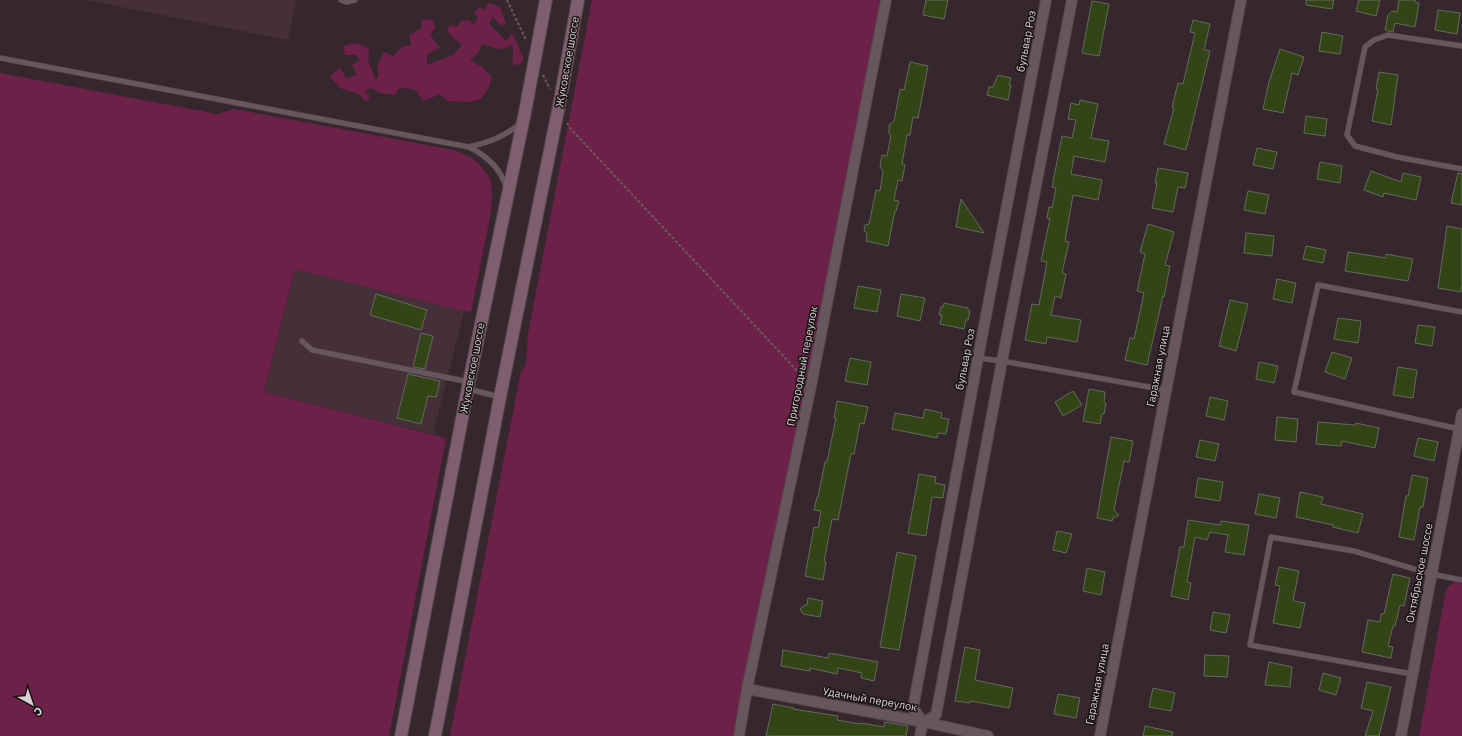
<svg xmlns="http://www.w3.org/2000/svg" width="1462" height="736" viewBox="0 0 1462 736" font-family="'IBM Plex Sans',sans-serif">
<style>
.built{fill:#452f38}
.green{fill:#6d2149}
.building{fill:#334416;stroke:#646b5b}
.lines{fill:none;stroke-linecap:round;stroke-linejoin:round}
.lane-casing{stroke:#52454b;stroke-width:6}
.street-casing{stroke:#52454b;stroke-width:12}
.secondary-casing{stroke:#52454b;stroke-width:14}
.path{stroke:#675a60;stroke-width:2;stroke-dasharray:3 2;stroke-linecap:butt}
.lane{stroke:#67565d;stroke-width:5}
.street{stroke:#67565d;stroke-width:10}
.secondary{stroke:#7f5f6d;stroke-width:12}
.labels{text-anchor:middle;stroke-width:3;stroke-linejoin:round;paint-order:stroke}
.street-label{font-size:11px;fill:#d9cfd3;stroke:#191315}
</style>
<rect width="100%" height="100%" fill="#36272e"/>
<g class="built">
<polygon points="86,0 296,0 288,40"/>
<polygon points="295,269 464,311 433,434 264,392"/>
</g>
<g class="green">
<polygon points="592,0 883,0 742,736 450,736 521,371 526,365 528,334"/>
<path d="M488 3 500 7 506 23 501 26 493 17 489 24 506 41 512 33 524 59 520 64 513 65C512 58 514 51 512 44 499 53 495 47 482 44L478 53 470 60 482 67 492 77 489 87 481 99 471 102 447 101 440 94 424 101 414 89 399 88 395 95 380 93 371 88 364 92 370 96 366 102 359 94 340 88 330 77 340 67 346 78 357 75 352 65 360 60 356 55H345L343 46 356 43 369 48 368 60 375 79 378 78V64L384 52 393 56 402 47 411 45 409 35 421 28V20H433L435 28 430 35 440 48 427 54V65L453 55 462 45 451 36 447 29 451 25 458 27 460 21 469 20 474 25 478 17 474 13 479 7 486 10Z"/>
<polygon points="0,73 217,114 234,109 454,150 472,158 479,164 490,178 491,185 492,198 490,217 471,312 464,311 295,269 264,392 446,438 389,736 0,736"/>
<polygon points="1455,582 1462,584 1462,736 1419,736 1446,590 1449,586"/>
</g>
<g class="building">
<polygon points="926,0 948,0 944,19 923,15"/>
<polygon points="1306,0 1334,0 1332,9 1306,5"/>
<polygon points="1359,0 1380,0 1376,16 1356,11"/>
<polygon points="1399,0 1415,0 1415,2 1419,3 1415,27 1395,23 1393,32 1385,30 1388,15 1392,11 1397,12"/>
<polygon points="1092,1 1109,4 1099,56 1082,53"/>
<polygon points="1438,10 1460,13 1457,34 1435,30"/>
<polygon points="1193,20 1210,24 1204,50 1210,51 1186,150 1164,144 1174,108 1172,107 1178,83 1183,84 1195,33 1190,32"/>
<polygon points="1322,32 1343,36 1340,54 1319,51"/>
<polygon points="1280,49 1304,57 1298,75 1292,73 1283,113 1263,109 1269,82"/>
<polygon points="910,62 928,66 918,118 913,117 910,135 907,135 902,164 905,165 902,181 898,180 894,200 899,201 896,211 895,211 888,246 866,241 867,233 864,231 865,225 869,224 876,190 880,191 883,171 880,167 882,155 887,156 891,135 889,134 889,125 894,121 900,89 904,90"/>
<polygon points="1379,72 1398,75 1391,125 1372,121 1378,89 1376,89"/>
<polygon points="998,75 1011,78 1009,85 1011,85 1008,100 987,95 989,87 993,87"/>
<polygon points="1080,100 1098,104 1091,138 1109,141 1105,162 1074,156 1071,174 1102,180 1098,200 1073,195 1065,241 1069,242 1062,273 1066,274 1061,298 1055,296 1051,315 1081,320 1077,342 1047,337 1046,344 1025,340 1032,304 1039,305 1047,262 1041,261 1050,219 1047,218 1049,207 1052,208 1056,188 1052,187 1062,136 1072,138 1076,120 1068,119 1071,103 1079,105"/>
<polygon points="1306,116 1327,119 1325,136 1304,133"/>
<polygon points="1257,148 1277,152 1273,169 1253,165"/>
<polygon points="1320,162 1342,166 1340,183 1317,179"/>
<polygon points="1158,168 1188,173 1185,188 1178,187 1173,212 1152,208 1157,183 1155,183"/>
<polygon points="1371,171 1401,182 1403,173 1421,177 1416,200 1384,193 1383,197 1364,190"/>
<polygon points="1458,173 1462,174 1462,205 1451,203"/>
<polygon points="1248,191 1269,195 1265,214 1244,210"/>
<polygon points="961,199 984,233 956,227"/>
<polygon points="1148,224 1174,232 1165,265 1170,266 1164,297 1163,296 1147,365 1125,360 1130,338 1134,339 1144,293 1137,291 1145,254 1140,252"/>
<polygon points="1447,226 1462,229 1462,285 1461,292 1438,288"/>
<polygon points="1246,233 1274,236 1272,256 1244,253"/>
<polygon points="1306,246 1326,250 1323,263 1303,259"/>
<polygon points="1348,252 1386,258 1386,254 1413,259 1408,281 1345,271"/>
<polygon points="1277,279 1296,283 1292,303 1273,299"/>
<polygon points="858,286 881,290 877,312 854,308"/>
<polygon points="376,294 427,310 421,330 370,315"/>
<polygon points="901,294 925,298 920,321 897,316"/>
<polygon points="1230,300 1248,304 1236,351 1219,346"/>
<polygon points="944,303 968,308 968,310 970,311 968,320 966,320 964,329 940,324 942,315 939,315 941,307 943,307"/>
<polygon points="1338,318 1361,321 1358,343 1334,339"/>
<polygon points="1418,325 1435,327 1432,346 1415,343"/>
<polygon points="421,333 433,336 425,369 413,367"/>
<polygon points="1332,352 1352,358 1345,379 1325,372"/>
<polygon points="850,358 871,362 867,385 845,381"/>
<polygon points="1259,362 1278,366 1274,383 1256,379"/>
<polygon points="1398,367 1417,370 1413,398 1393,395"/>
<polygon points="408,374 440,381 436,397 428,396 421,424 397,418"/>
<polygon points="1089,389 1105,392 1104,402 1106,403 1104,414 1102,414 1100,424 1083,421"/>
<polygon points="1073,391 1082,405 1063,416 1055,402"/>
<polygon points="1210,397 1228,401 1224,420 1206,416"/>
<polygon points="837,401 868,407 864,424 860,423 854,454 851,454 838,520 832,519 824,562 826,562 823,580 805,576 814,527 818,528 821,511 814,510 817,497 818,497 825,462 827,462 836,418 834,418"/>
<polygon points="925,409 942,413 941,418 949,419 946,434 938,433 937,438 892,429 895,413 923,418"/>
<polygon points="1277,417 1298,419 1296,442 1275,440"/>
<polygon points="1318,422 1355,425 1356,423 1379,428 1375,448 1342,441 1341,446 1316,444"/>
<polygon points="1111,437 1133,441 1129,462 1124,461 1117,495 1114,510 1119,515 1113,518 1112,521 1097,518"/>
<polygon points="1418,438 1438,442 1434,461 1414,456"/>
<polygon points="1200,440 1219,444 1215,461 1196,457"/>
<polygon points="919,474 936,477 935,483 945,485 943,498 932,497 926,536 908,533"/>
<polygon points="1412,475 1428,478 1423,507 1420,507 1414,540 1399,537 1406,496 1408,496"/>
<polygon points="1198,478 1223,482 1220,501 1195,497"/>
<polygon points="1300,492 1323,497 1321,504 1363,514 1358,533 1333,527 1333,525 1296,517"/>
<polygon points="1259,494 1280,498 1276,518 1255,514"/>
<polygon points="1188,520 1220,525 1221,521 1249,525 1244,555 1225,552 1228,535 1210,532 1207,540 1195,537 1187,582 1191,583 1188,600 1171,596 1180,547 1184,547"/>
<polygon points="1057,531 1072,534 1066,553 1053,550"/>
<polygon points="897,552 916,556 899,650 880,647"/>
<polygon points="1279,567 1299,571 1293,601 1305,603 1300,628 1273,623 1280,586 1275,585"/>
<polygon points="1087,568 1105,572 1101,595 1083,591"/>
<polygon points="1393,574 1410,578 1404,606 1400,605 1395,626 1393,626 1388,646 1393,647 1391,658 1362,652 1368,620 1380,622 1381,614 1384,614"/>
<polygon points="808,598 823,601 820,617 803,614 800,609 805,605 807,605"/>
<polygon points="1213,612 1230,615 1226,633 1210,630"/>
<polygon points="965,647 980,650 975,680 1013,688 1009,708 971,701 970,703 955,701"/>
<polygon points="783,650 828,658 829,653 878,662 874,681 861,678 862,673 838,668 837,674 810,668 810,671 781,666"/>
<polygon points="1205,655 1229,656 1227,677 1204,676"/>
<polygon points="1269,662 1292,667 1290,687 1265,685"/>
<polygon points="1323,673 1341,678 1336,695 1319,690"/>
<polygon points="1367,682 1391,687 1379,736 1365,736 1373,711 1361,708"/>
<polygon points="1153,688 1175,693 1171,711 1149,707"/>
<polygon points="1058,694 1080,698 1076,718 1054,714"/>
<polygon points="773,704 794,708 793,709 838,716 837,720 860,724 861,723 884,727 885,722 908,726 906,736 766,736"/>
<polygon points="1145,726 1173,732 1172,736 1143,736"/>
</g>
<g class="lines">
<defs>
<g id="lane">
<polyline points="341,0 346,2 355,0"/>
<polyline points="1462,46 1388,35 1374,40 1365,47 1347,135 1355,146 1397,157 1462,169"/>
<path d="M0 58 469 147C485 155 500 168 506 186"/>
<path d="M469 147C490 142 503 137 520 124"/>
<polyline points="302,341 312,350 469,382"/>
<polyline points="978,358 1002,361 1166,390"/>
<polyline points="468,389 500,397"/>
<polyline points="1459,429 1294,392 1318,285 1462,312"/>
<polyline points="1412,674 1250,645 1271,537 1354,551 1431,574 1462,580"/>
</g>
<g id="street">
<polyline points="747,689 924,722 988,736"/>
<polyline points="922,721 913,708 978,358 1046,0"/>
<polyline points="924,722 936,715 1002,361 1072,0"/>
<polyline points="739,736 747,689 811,386 886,0"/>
<polyline points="920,736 923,721"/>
<polyline points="1100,736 1241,0"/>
<polyline points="1401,736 1462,414"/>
</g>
<g id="secondary">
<polyline points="401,736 469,382 525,112 546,0"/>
<polyline points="435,736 500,397 559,106 578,0"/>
</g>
</defs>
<use href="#lane" class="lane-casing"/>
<use href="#street" class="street-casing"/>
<use href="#secondary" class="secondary-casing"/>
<g class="path">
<polyline points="507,0 526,40"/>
<polyline points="543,75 550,89"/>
<polyline points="567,123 570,128 802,376"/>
</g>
<use href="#lane" class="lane"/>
<use href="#street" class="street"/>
<use href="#secondary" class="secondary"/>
</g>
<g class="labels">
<g class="street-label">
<text transform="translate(1026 41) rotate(-79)" y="4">бульвар Роз</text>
<text transform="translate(567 62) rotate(-80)" y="4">Жуковское шоссе</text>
<text transform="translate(965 359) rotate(-79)" y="4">бульвар Роз</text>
<text transform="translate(802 366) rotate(-79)" y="4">Пригородный переулок</text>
<text transform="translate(1158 366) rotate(-79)" y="4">Гаражная улица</text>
<text transform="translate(472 368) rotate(-79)" y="4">Жуковское шоссе</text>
<text transform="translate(1419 573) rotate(-79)" y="4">Октябрьское шоссе</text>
<text transform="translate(1097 684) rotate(-79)" y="4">Гаражная улица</text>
<text transform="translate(870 699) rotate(10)" y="4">Удачный переулок</text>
</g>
</g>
<g transform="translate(32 704) rotate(140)" stroke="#191315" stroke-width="3" paint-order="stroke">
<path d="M0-3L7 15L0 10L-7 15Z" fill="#d9cfd3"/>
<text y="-6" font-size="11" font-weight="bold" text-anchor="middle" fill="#d9cfd3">С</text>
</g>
</svg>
